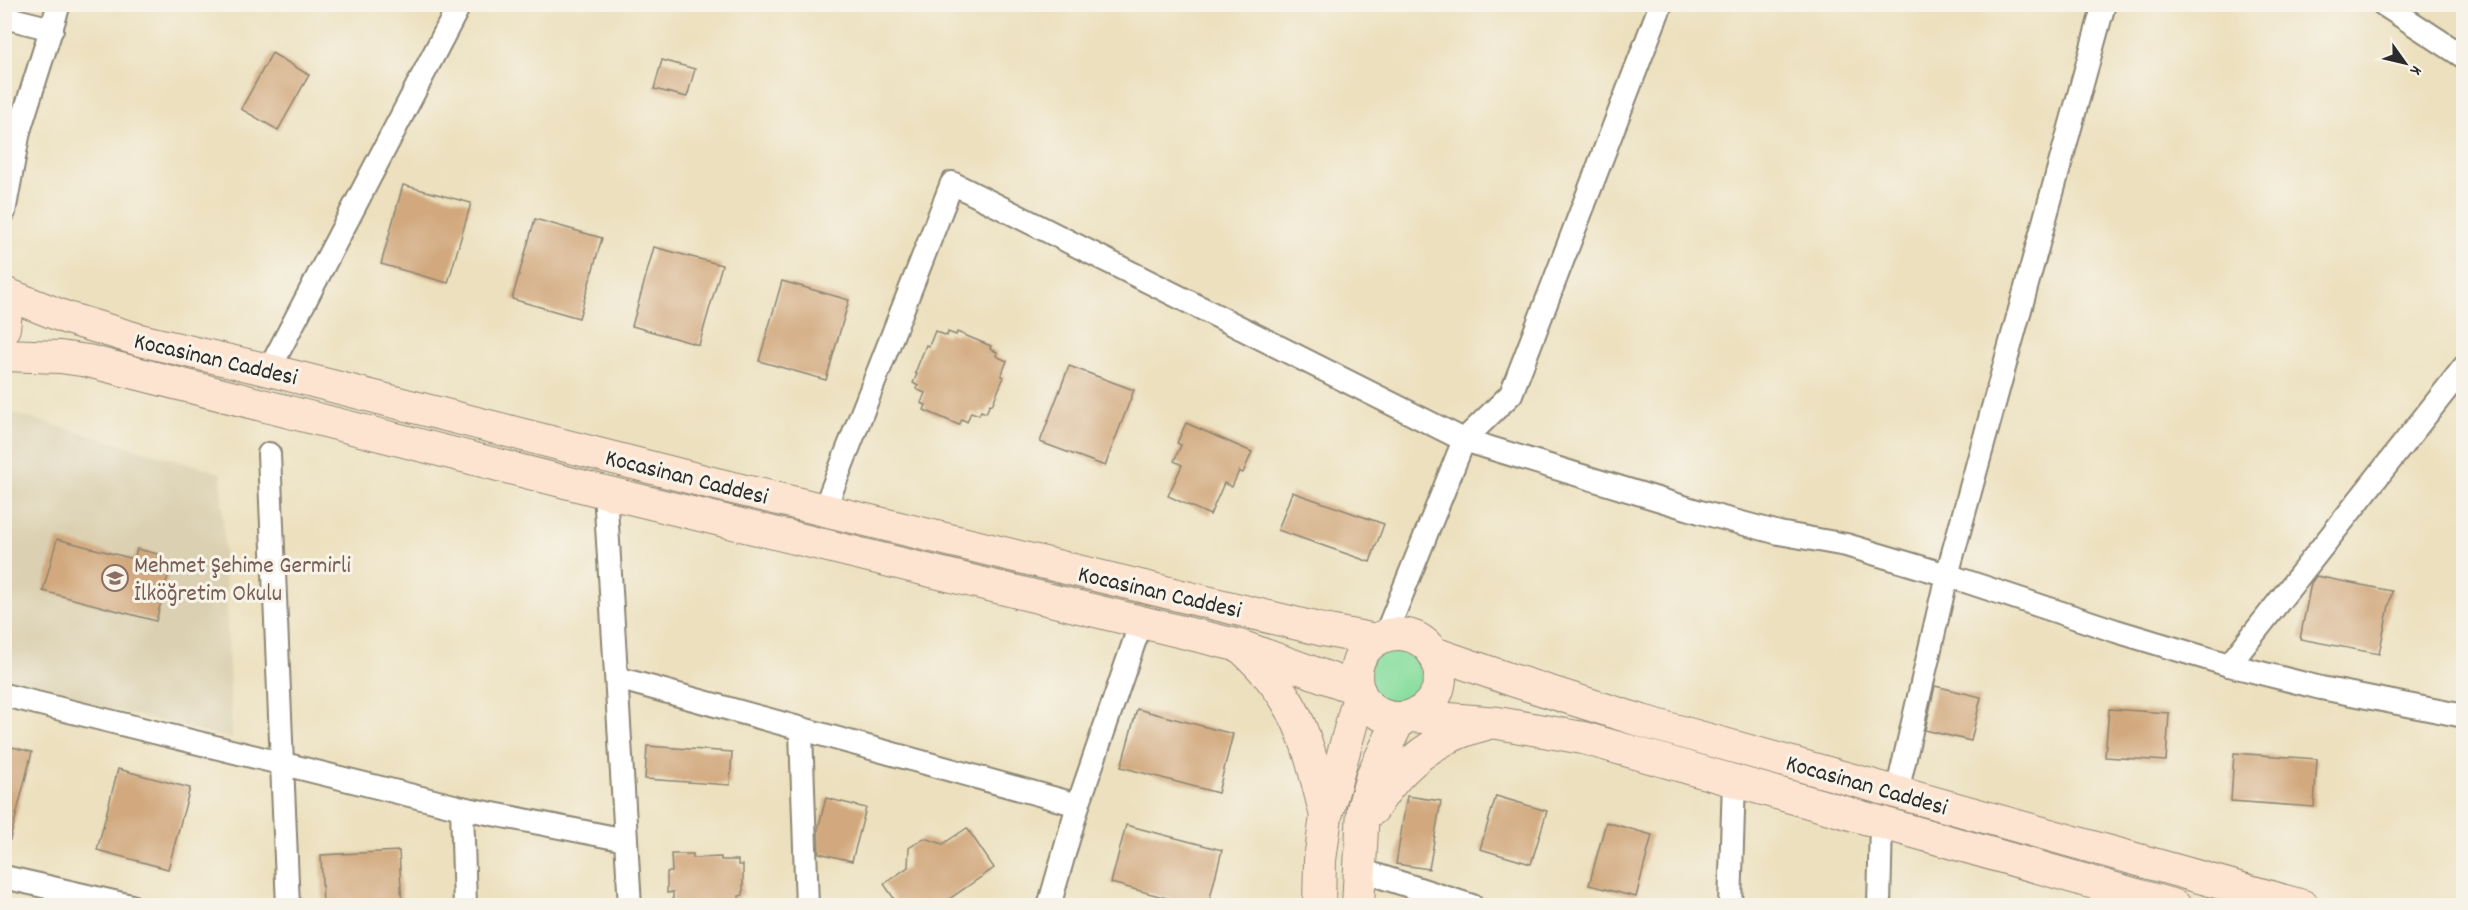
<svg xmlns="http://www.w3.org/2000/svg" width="2468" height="910" viewBox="0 0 2468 910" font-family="Dekko,sans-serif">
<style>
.built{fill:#dbd0b1}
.green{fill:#8adea0;stroke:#5a8466;stroke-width:1.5}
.building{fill:#d2a97e}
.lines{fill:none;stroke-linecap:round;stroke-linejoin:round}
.street-casing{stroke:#8c8674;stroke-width:26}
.secondary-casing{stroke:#8c8674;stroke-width:34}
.street{stroke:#fff;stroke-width:22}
.secondary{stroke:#fde4d1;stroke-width:32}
.labels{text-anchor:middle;stroke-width:6;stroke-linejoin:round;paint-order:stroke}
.street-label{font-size:24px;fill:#2b2b2b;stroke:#f7f3e8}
.education-label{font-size:24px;fill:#785e54;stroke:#f7f3e8;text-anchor:start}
</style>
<rect width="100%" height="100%" fill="#f7f3e8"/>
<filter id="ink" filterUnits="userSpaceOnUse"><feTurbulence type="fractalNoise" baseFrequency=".0167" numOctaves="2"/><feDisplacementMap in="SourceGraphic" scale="12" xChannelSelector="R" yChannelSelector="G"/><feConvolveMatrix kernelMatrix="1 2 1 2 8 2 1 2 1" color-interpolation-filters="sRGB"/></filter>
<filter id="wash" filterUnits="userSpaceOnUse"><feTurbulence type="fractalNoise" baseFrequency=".008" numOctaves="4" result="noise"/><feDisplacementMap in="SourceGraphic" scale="24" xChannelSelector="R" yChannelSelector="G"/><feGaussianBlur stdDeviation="1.35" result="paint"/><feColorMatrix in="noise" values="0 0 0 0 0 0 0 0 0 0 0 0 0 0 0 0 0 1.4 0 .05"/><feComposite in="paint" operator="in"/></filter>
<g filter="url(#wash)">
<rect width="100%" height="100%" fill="#ece0be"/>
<polygon class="built" points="9,412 221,473 232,739 5,683 4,426"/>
<circle class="green" cx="1398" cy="676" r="31"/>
<g id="blocks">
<g class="building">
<polygon points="272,53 309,75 278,130 241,109"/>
<polygon points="662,60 695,69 687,97 654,89"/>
<polygon points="403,185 471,203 448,283 381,264"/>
<polygon points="535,219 602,238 579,318 512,299"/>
<polygon points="654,247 722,265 699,345 632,326"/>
<polygon points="782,281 849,300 826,380 759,361"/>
<polygon points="935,331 947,336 948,332 956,335 957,332 991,346 990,349 997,352 996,356 1007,361 1001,376 1004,377 992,405 990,404 986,413 981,411 979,415 971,412 967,422 962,419 959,425 924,410 926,405 921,403 925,393 916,389 918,386 913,383 917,374 915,373 926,345 929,346"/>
<polygon points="1069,366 1134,390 1105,466 1040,442"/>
<polygon points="1186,423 1252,452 1243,473 1239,471 1232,487 1224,483 1210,515 1168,496 1182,465 1174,461 1181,445 1177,443"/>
<polygon points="1292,492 1384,524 1370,562 1278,530"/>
<polygon points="57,539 134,559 137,549 158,554 155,565 170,568 156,621 43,591"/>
<polygon points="2316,576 2392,591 2379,654 2300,639 2311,583"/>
<polygon points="1935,686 1981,697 1971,741 1925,730"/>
<polygon points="1137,709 1233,734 1218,793 1121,767"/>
<polygon points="2109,709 2169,713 2166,761 2105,757"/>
<polygon points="4,745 32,752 10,840 4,839"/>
<polygon points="647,746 732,752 730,785 645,779"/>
<polygon points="2234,753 2317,759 2314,807 2231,801"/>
<polygon points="118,769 190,788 168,869 97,850"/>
<polygon points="1407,796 1441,801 1429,869 1396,864"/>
<polygon points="1496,796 1547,811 1531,864 1480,849"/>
<polygon points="826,798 866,808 852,861 819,853 818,829"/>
<polygon points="1606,822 1652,835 1636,897 1589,885"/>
<polygon points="1126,825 1222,850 1208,906 1196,906 1111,883"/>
<polygon points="967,828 994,868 939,906 899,906 884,884 908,867 909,848 924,838 943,844"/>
<polygon points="399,851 402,906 323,906 321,855"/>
<polygon points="671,854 693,854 693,858 721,857 721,860 738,860 738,865 743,865 743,895 739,896 739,901 722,901 722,904 673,906 673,892 667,893 667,872 672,872"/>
</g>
</g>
</g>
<g filter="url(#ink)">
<use href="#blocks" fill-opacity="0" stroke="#8c8674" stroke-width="1.5"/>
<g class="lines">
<defs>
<g id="street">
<polyline points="2383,4 2464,57"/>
<polyline points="4,17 52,29"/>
<polyline points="4,212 19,131 59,4"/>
<polyline points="269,370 460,4"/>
<polyline points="269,454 288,906"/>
<polyline points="605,492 630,906"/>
<polyline points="824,510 952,183 1464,440 1700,512 1779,533 1846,545 1947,575 2116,631 2229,665 2321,688 2464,716"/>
<polyline points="1385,636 1464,440 1511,394 1661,4"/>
<polyline points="2229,665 2464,367"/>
<polyline points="617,678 1078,805"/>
<polyline points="4,695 462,808 626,840"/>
<polyline points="801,731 807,906"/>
<polyline points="1897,792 1947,575 2104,4"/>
<polyline points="462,808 465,906"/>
<polyline points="1360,870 1472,906"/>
<polyline points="4,877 131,906"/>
<polyline points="1049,906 1078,805 1141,622"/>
<polyline points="1730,906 1734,780"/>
<polyline points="1879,906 1881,822"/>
</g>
<g id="secondary">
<polyline points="4,293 67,318 140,340 269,370 704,481 1323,630 1376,640"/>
<polyline points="4,301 6,312 4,328"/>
<polyline points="4,355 60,357 88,361 605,492 1240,646 1358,689"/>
<circle cx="1398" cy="676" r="42"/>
<path d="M1243 649C1300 701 1307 741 1325 812"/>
<polyline points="1434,653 1512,680 1642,721 2303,906"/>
<polyline points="1411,716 1498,723 1583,738 2175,906"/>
<path d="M1373 809C1399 766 1434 737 1483 725"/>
<polyline points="1319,906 1320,860 1326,816 1360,693"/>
<polyline points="1358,906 1363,809 1372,776 1400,718"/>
</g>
</defs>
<use href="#street" class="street-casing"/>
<use href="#secondary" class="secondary-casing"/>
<use href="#street" class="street"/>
<use href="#secondary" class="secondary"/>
</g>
</g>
<defs>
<symbol id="school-ring" viewBox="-11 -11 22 22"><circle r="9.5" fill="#f7f3e8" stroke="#8d6e63" stroke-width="1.5"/><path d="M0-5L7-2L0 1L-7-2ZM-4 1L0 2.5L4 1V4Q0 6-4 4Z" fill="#8d6e63"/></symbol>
</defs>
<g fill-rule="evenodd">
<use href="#school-ring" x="100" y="563" width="30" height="30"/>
</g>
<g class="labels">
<g class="street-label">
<text transform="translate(216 358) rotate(13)" y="8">Kocasinan Caddesi</text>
<text transform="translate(687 476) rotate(14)" y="8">Kocasinan Caddesi</text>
<text transform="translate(1160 591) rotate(13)" y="8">Kocasinan Caddesi</text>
<text transform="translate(1867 784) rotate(16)" y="8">Kocasinan Caddesi</text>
</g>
<g class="education-label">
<text x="134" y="572">Mehmet Şehime Germirli<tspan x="134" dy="28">İlköğretim Okulu</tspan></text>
</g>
</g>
<rect width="2468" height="910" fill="none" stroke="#f7f3e8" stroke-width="24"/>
<g transform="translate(2405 63) rotate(124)" stroke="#f7f3e8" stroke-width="4.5" paint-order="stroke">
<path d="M0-4.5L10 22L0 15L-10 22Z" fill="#2b2b2b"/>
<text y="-9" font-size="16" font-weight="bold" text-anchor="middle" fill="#2b2b2b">K</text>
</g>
</svg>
